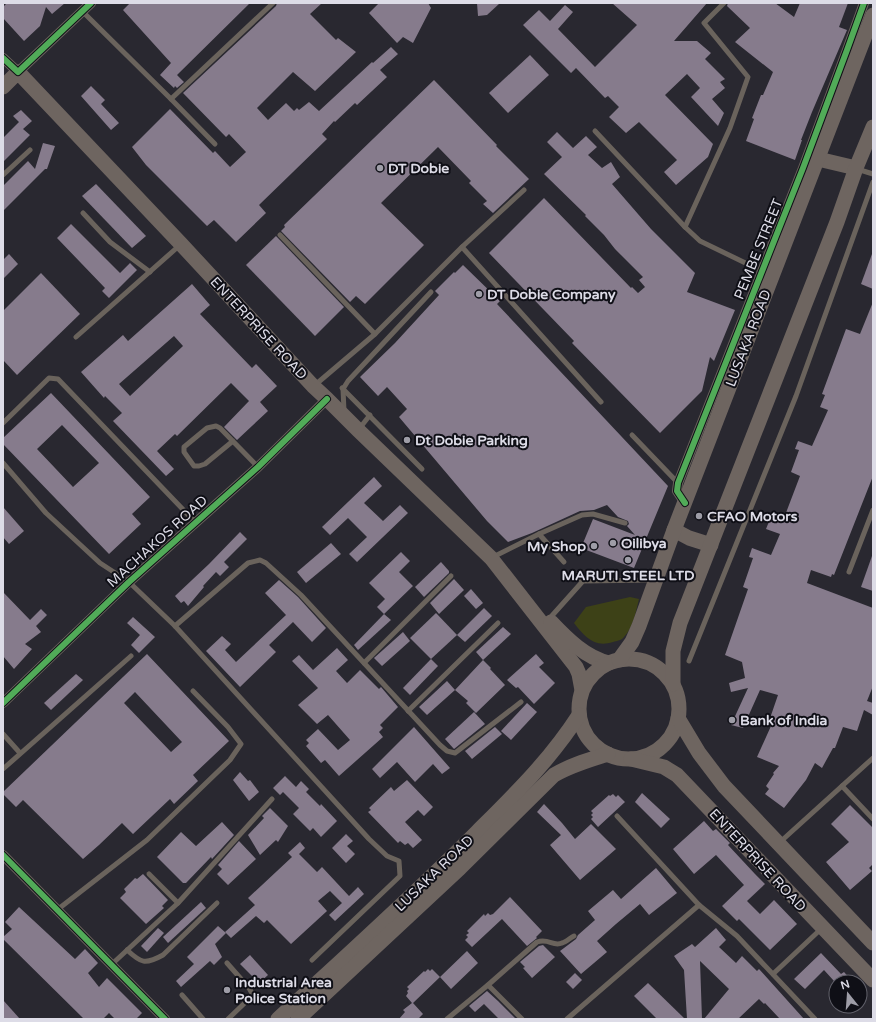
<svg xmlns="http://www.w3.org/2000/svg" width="876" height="1022" viewBox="0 0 876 1022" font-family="'Varela Round',sans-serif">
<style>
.green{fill:#3d4117}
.building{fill:#867b8c;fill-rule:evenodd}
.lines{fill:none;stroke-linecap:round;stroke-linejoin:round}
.service{stroke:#6a635c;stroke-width:5}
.minor{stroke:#6a635c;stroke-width:10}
.secondary{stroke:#6e6560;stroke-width:15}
.cycleway-casing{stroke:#0f0f16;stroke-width:8}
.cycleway{stroke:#51ab58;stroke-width:6}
.poi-dot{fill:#9e9da7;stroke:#0f0f16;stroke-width:1.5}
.labels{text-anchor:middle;stroke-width:4;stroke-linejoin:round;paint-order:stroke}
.poi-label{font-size:14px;font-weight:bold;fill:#dddce7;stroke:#0f0f16;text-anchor:start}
.street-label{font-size:14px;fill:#dddce7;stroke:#0f0f16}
</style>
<rect width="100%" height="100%" fill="#292830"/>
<path class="green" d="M630 597 639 599C636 611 633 628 624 637 622 640 617 641 613 642 594 648 585 637 574 623L586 607Z"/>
<g class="building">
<polygon points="7,3 65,3 52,14 46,7 40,26 24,41 3,18 3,7"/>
<polygon points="130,3 250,3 177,75 184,82 177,88 175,86 174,88 160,75 171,63 123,10"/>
<polygon points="277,3 322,3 310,14 336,40 338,38 356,52 315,91 293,72 257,108 268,120 286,103 294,111 297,108 299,110 309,102 319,111 372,62 373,63 391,47 398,54 380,70 387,77 357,105 355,103 335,122 334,121 322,134 327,139 259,205 266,213 236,242 214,220 207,226 146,165 132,147 170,109 213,153 215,151 230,167 246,152 229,134 226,137 183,93 276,6"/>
<polygon points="379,3 428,3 431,8 413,43 403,37 397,43 369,13"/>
<polygon points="477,3 500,3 487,15 478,16"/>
<polygon points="612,3 707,3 674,41 697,41 711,53 705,59 725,79 720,82 725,88 712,99 724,113 718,126 691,97 700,88 687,74 665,95 713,144 708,157 676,185 664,172 677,160 639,122 626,133 609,117 619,107 608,96 605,98 576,68 571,73 523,25 539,10 550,21 565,5 573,12 558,29 595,67 637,25"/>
<polygon points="728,3 775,3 794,17 800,3 848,3 839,27 847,30 812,112 801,140 802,140 795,160 746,141 754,119 752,118 761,95 763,95 773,72 735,42 750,28 727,6"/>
<polygon points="530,55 549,75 508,113 489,93"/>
<polygon points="434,80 497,145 496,146 529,179 493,213 483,204 487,201 469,183 471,181 438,147 381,203 424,245 365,304 356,296 350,302 281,231 285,227 284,225"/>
<polygon points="91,86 105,100 101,104 119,123 111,130 81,96"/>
<polygon points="21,110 32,121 23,129 30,135 3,162 3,138 19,122 13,116"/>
<polygon points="557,132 573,148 586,136 597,147 588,155 602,168 611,162 620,177 612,184 651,229 695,273 687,292 735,310 714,361 710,357 702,391 660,433 572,343 574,341 489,253 544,198 631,288 632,287 638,293 645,287 639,280 643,277 615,249 604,235 585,216 586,215 544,174 562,157 547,142"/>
<polygon points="43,143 55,146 47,169 45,169 3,211 3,186 28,161 35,169"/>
<polygon points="96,184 146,236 132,248 82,196"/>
<polygon points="71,224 120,273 130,263 137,270 109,298 102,291 105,288 57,238"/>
<polygon points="276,236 344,307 315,336 246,265"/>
<polygon points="9,254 18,264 3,279 3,260"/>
<polygon points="872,254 873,254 873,289 861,284"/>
<polygon points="463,265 500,301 497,304 668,486 634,568 581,548 593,519 635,535 627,526 629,524 628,521 618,517 607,505 594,510 580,511 532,533 508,542 487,521 399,417 407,409 387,387 378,396 360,377 395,343 439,295 435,291 454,272 455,273"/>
<polygon points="41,273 80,314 17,375 3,360 3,311"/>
<path d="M192 284 210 305 200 314 252 368 256 364 277 386 260 402 268 411 237 440 224 427 249 401 231 383 177 436 175 434 157 451 174 469 166 476 113 421 122 413 105 396 104 398 81 372 123 335 128 341ZM174 336 183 346 130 396 119 384Z"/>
<polygon points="873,302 873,476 834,575 832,574 831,577 811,570 807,583 873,608 873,686 867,701 873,703 873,715 864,710 857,731 843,727 835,748 833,748 822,768 815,763 806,780 784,808 765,794 769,789 766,786 774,774 773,773 779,766 757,757 771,726 768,724 778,695 760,690 743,728 731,725 748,688 731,692 729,683 745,678 742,662 725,655 748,589 743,587 753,558 749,557 752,548 771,555 780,534 766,529 772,514 784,518 800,476 791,472 799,450 795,449 798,441 812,446 828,410 820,407 825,395 822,394 846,329 860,334"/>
<path d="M51 393 150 497 132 514 141 524 109 554 3 444V438ZM62 425 99 463 73 487 37 449Z"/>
<polygon points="374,477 382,486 364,503 383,521 400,505 408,513 357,562 349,554 367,537 348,518 330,535 322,527"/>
<polygon points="3,507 24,531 9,544 3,537"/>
<polygon points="240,532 247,539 224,562 229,567 220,576 216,572 203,586 204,587 188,606 184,601 181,603 175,596 209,564"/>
<polygon points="331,543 341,554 306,583 297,572"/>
<polygon points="401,552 410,561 399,572 413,586 384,614 377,607 385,599 369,583"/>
<polygon points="872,556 873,556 873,591 861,587"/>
<polygon points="441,562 449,571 449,573 424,597 415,587"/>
<polygon points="454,579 464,590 439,614 430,603"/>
<polygon points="279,580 298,597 326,628 312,642 293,622 269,645 276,652 240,687 206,651 222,636 231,644 225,650 236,662 286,615 265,593"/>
<polygon points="471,589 483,603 476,609 464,596"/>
<polygon points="3,592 30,620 41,609 47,615 36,626 41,632 25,644 32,649 14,669 3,656"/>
<polygon points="484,608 492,616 465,642 457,635"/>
<polygon points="436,613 457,635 431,659 410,638"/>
<polygon points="384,614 391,620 358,650 354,645"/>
<polygon points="133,617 155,637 139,653 131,645 140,635 127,623"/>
<polygon points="503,627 511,634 483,660 476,652"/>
<polygon points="403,632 410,641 382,666 374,658"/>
<polygon points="337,648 348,660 336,671 347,683 360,670 379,689 381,687 398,707 380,725 383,728 379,732 383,737 339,776 325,760 321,763 306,746 309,743 306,740 318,729 338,750 350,740 328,715 317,724 298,705 318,688 292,661 299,655 313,670"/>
<path d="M147 654 229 741 193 775 198 781 174 804 170 799 133 834 122 823 99 845 83 859 23 800 16 807 3 794V792ZM135 692 182 742 171 752 124 703Z"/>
<polygon points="536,654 544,663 539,667 555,683 534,704 518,687 516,688 507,680"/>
<polygon points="431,659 438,666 410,695 403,688"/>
<polygon points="483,660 491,668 490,669 505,685 476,713 466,703 468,701 455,690"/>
<polygon points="76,674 83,680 51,710 44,703"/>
<polygon points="447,681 455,690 427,715 419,707"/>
<polygon points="527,703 537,712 511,740 501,731"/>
<polygon points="474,712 485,724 454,749 445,739"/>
<polygon points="414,727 450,768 442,774 433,764 415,782 397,762 380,778 372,769"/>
<polygon points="495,727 502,734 472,759 465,751"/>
<polygon points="240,772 248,781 250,780 259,792 249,801 233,780"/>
<polygon points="285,776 296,787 301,781 309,789 306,792 320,806 321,804 337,821 321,837 313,828 310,831 293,814 299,808 283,792 280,795 273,788"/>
<polygon points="407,780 433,807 424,816 418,810 405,822 422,840 413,848 408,843 405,845 400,841 398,843 368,812 371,810 369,808 391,787 394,791"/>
<polygon points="642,793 670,819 661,828 635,802"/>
<polygon points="613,794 616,797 618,795 625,802 598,827 591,819 593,817 591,815 593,813 591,811 609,795 610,796"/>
<polygon points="544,804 562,823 575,839 591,824 616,849 580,880 550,845 561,835 537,812"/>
<polygon points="850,805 873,828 873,864 869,868 872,871 850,890 826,862 849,842 831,824"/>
<polygon points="270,808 288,826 278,842 276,840 260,855 248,835 264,818 262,816"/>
<polygon points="704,821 713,831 716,829 730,843 728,845 755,874 765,884 747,901 760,914 774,900 797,924 770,950 739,919 737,921 722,906 744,885 716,855 694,874 673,849"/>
<polygon points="222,822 234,835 212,859 211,857 186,883 183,883 157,857 181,832 196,846"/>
<polygon points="346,834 353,841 347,846 355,854 346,863 332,848"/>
<polygon points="239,841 256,859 228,885 217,874 222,869 218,865"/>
<polygon points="300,842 305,848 299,854 317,872 322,867 349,896 358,887 364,894 335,921 329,915 342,903 330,891 318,901 327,911 291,944 267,920 264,923 256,916 231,938 225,932 255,905 248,898 292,857 288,853"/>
<polygon points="656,868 677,893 649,915 640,904 616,924 597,941 607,952 581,974 560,951 576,939 578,935 595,920 588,911 613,890 621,899"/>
<polygon points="143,874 168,900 162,906 164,908 146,924 120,898 126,892 124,889 135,878 137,879"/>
<polygon points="510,897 542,931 536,937 537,938 527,946 502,919 472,947 465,940 468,937 466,935 469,933 467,931 484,914 485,916 488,913 490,915 493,914"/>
<polygon points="201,902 206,908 168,943 163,937"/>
<polygon points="19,907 75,959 85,949 98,963 88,973 99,987 107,978 142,1013 136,1019 115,1019 109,1013 103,1019 84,1019 3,939 3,937 12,929 5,922"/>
<polygon points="218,926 226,933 215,944 222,957 214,965 210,961 181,987 176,981 194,964 187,957"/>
<polygon points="158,928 164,933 147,952 141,946"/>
<polygon points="716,928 726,940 719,947 736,963 742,956 757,971 759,969 804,1019 780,1019 765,1003 764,1004 759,999 738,1019 704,1019 729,989 700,961 702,1019 687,1019 684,970 674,956 692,944 695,947"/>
<polygon points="543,945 555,957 532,978 523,968 525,967 520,962 539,946"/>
<polygon points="467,951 478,963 451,989 440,977 413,1003 423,1014 418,1019 399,1019 405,1012 403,1010 412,1003 406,996 408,993 407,991 409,989 407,987 424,971 425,972 428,969 430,971 432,969 440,977"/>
<polygon points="821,953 841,974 844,972 853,982 833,982 834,981 824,970 805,989 794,979"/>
<polygon points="250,955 268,975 259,983 240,964"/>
<polygon points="575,973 582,980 573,989 566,982"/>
<polygon points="648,983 685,1019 657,1019 634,996"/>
<polygon points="487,991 498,1001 516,1019 499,1019 484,1004 475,1012 469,1006"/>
<polygon points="3,1000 20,1019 3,1019"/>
</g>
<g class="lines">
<g class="service">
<polyline points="724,3 704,23 748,77 730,128 685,227 700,241 762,271"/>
<polyline points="82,11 171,99 215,144"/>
<polyline points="171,99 273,3"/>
<polyline points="595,131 685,227"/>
<polyline points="857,169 873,174"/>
<polyline points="3,175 30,150"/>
<polyline points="83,213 110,242 150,272"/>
<polyline points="280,235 375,334"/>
<polyline points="462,247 601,402"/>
<polyline points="76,337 180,245"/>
<polyline points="315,385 375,334 462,247 524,190"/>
<polyline points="342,388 422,469"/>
<polyline points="344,411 343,389 348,381 431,292"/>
<polyline points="3,423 49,378 58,379 195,522"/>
<polyline points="359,429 370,415"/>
<polyline points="632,435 678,483"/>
<polyline points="233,441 205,464 199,466 194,466 184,452 184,447 207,428 216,426 220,428 258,467"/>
<polyline points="3,463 46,513 100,563 129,582 175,626 369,839 387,856 399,861 400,876 312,960"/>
<polyline points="539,534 564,562"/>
<polyline points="493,557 539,534 582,515 593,514 625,523"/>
<polyline points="849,572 873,510"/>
<polyline points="575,574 583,581"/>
<polyline points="549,619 583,581 654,580"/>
<polyline points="175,626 248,563 260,560 266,563 301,595 440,745 447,751 455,753 521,702"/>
<polyline points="689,661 796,396 873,182"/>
<polyline points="364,663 451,576"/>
<polyline points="408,711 498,623"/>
<polyline points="3,734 20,753"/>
<polyline points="3,769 131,656"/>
<polyline points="842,786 873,819"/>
<polyline points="617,816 699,905 737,936 815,1019"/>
<polyline points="779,843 873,758"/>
<polyline points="149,874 178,903"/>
<polyline points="57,910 147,840 230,760 241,744 228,727 193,691"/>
<path d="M127 950C141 963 145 965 163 955L217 903"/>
<polyline points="227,963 249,988 253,995 228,1019"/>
<polyline points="111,965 178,903 272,799"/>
<polyline points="773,974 822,928"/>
<path d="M488 985 537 942C549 938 553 947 562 943 566 942 570 938 574 936"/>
<polyline points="182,995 203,1019"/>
<polyline points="447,1019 488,985 522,1019"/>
<polyline points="567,1019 699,905"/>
</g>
<g class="minor">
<polyline points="3,58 18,72 91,3"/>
<polyline points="685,503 677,491 678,483 803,168 847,50 864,3"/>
<polyline points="3,703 129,582 258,467 327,399"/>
<polyline points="3,855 165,1019"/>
</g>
<g class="secondary">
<polyline points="3,87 18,72 181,244 313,386 327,399 358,430 491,558 576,667 579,674 582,690"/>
<polyline points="818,159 856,168"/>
<polyline points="674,530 689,538 711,545"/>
<path d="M551 622C567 639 586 658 609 663"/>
<circle cx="629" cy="709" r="50"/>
<polyline points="619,660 632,642 639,626 674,530 873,15"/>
<polyline points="673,684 673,651 680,623 837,222 856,168 873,127"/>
<polyline points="678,718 699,753 724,786 873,943"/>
<polyline points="631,759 664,767 677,775 873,980"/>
<path d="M278 1019C345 957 413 896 477 832 515 794 550 760 579 715"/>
<path d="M298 1019 460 868 554 775C571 765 589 760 608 754"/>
</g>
<defs>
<g id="cycleway">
<polyline points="3,58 18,72 91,3"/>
<polyline points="685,503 677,491 678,483 803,168 847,50 864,3"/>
<polyline points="3,703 129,582 258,467 327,399"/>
<polyline points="3,855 165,1019"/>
</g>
</defs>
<use href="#cycleway" class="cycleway-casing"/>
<use href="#cycleway" class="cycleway"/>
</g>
<g class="poi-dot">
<circle cx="380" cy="168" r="4"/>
<circle cx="479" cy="294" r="4"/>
<circle cx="407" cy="440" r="4"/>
<circle cx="699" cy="516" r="4"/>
<circle cx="613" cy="543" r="4"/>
<circle cx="594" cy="546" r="4"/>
<circle cx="628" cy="560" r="4"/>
<circle cx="732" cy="720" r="4"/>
<circle cx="227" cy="990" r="4"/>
</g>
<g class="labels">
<g class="poi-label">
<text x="388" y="173">DT Dobie</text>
<text x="487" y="299">DT Dobie Company</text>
<text x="415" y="445">Dt Dobie Parking</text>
<text x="707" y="521">CFAO Motors</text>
<text x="621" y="548">Oilibya</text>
<text x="586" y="551" text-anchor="end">My Shop</text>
<text x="628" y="580" text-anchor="middle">MARUTI STEEL LTD</text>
<text x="740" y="725">Bank of India</text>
<text x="235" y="987">Industrial Area<tspan x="235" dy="16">Police Station</tspan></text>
</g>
<g class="street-label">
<text transform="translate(758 249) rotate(-68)" y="5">PEMBE STREET</text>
<text transform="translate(259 328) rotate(47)" y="5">ENTERPRISE ROAD</text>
<text transform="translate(748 338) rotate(-69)" y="5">LUSAKA ROAD</text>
<text transform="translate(157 541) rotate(-42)" y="5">MACHAKOS ROAD</text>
<text transform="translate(758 860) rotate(47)" y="5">ENTERPRISE ROAD</text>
<text transform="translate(434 873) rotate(-44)" y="5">LUSAKA ROAD</text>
</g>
</g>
<rect width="876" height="1022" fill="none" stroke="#dddce7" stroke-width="8"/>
<g transform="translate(848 994) rotate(343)"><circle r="19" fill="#0f0f16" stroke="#61616a"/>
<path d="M0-3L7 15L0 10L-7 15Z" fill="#9e9da7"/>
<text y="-6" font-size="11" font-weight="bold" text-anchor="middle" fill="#dddce7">N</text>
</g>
</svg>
